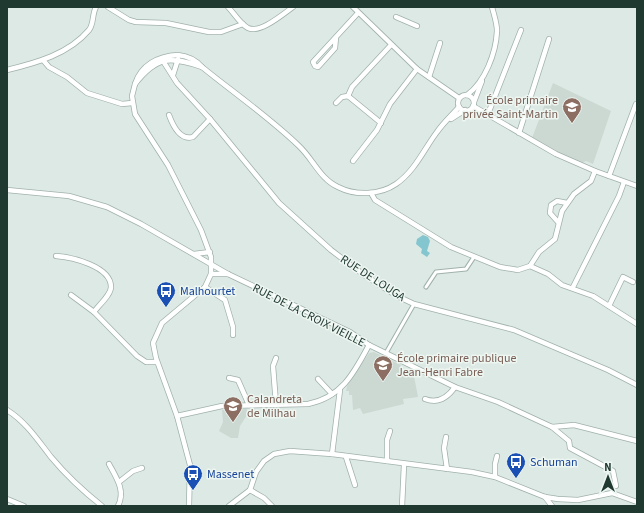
<svg xmlns="http://www.w3.org/2000/svg" width="644" height="513" viewBox="0 0 644 513" font-family="'Source Sans 3',sans-serif">
<style>
.built{fill:#ccd9d3}
.water{fill:#84c6d0}
.lines{fill:none;stroke-linecap:round;stroke-linejoin:round}
.pedestrian-casing{stroke:#a0b1ab;stroke-width:5}
.minor-casing{stroke:#a0b1ab;stroke-width:6}
.pedestrian{stroke:#fff;stroke-width:3}
.minor{stroke:#fff;stroke-width:4.5}
.labels{text-anchor:middle;stroke-width:3;stroke-linejoin:round;paint-order:stroke}
.education-label{font-size:12px;fill:#785e54;stroke:#eef6f2;text-anchor:start}
.street-label{font-size:12px;fill:#1f3931;stroke:#eef6f2}
.transit-label{font-size:12px;fill:#164399;stroke:#eef6f2;text-anchor:start}
</style>
<rect width="100%" height="100%" fill="#dde9e4"/>
<g class="built">
<polygon points="553,83 611,111 593,164 586,161 582,163 557,153 532,138"/>
<polygon points="374,352 401,365 400,368 414,376 418,397 403,399 404,404 363,414 360,408 353,410 352,395 349,395 349,391 346,391 347,386 369,353"/>
<polygon points="247,409 247,415 240,426 238,438 231,438 219,431 223,422 222,410"/>
</g>
<polygon class="water" points="423,235 428,237 430,241 427,251 430,253 427,257 421,253 422,249 416,244 417,239"/>
<g class="lines">
<defs>
<g id="pedestrian">
<polyline points="426,287 436,272 466,269 474,257"/>
<polyline points="386,353 414,304"/>
</g>
<g id="minor">
<polyline points="108,7 129,20 136,22 166,23 209,32 221,32 243,24"/>
<path d="M228 7C234 13 240 24 248 28 260 34 283 14 293 7"/>
<polyline points="353,7 417,69 459,98"/>
<polyline points="396,17 417,26"/>
<polyline points="336,37 335,48 318,67 315,66 313,62 358,13"/>
<path d="M178 55C188 56 195 59 202 67 170 56 157 56 135 84 141 65 158 56 178 55Z"/>
<polyline points="43,60 49,67 67,77 87,93 122,104 132,103"/>
<polyline points="163,61 177,83 210,119 279,203 331,250 364,275 397,296 414,304 514,330 608,370 637,385"/>
<path d="M202 67C234 93 269 117 299 146 313 159 320 179 338 187 356 196 380 195 396 184 415 171 424 149 437 132 443 123 452 115 459 107"/>
<path d="M7 70C36 63 69 54 89 30 94 24 92 14 96 7"/>
<polyline points="173,75 178,59"/>
<polyline points="429,77 440,43"/>
<polyline points="135,84 132,96 135,114 168,165 201,230 211,257 211,274 205,287 162,323 153,343 156,358 177,416 190,465 189,506"/>
<path d="M467 95C485 82 496 53 497 31 497 23 494 15 492 7"/>
<circle cx="466" cy="103" r="8"/>
<polyline points="348,96 352,87 391,45"/>
<polyline points="348,96 381,123"/>
<polyline points="474,102 482,81"/>
<polyline points="336,103 342,97 348,96"/>
<polyline points="473,106 556,154 595,171 637,186"/>
<polyline points="488,114 521,30"/>
<path d="M169 115C173 126 180 141 193 137L210 119"/>
<polyline points="451,119 465,110"/>
<polyline points="519,133 549,39"/>
<polyline points="353,161 377,130 390,104 417,69"/>
<polyline points="609,176 636,104 637,104"/>
<polyline points="7,190 69,196 107,207 141,224 228,274 350,332 369,345 455,387 498,402 552,427 574,425 637,441"/>
<polyline points="371,193 375,200 451,247 500,267 518,270 530,266 548,274 562,285 593,296 637,324"/>
<polyline points="558,222 550,213 551,205 557,201 567,203"/>
<polyline points="194,254 210,252"/>
<path d="M56 256C71 257 111 266 111 287 111 295 98 306 94 312"/>
<polyline points="530,266 539,252 555,239 562,211 574,194 591,181 595,171"/>
<polyline points="211,274 228,274"/>
<polyline points="205,287 225,300 233,327 233,335"/>
<polyline points="573,287 619,196 624,182"/>
<polyline points="71,295 94,312 137,356 146,362 157,362"/>
<polyline points="609,306 623,277 633,282"/>
<polyline points="276,358 273,366 276,404"/>
<polyline points="229,378 238,380 249,405"/>
<polyline points="318,379 332,394"/>
<path d="M425 399C438 404 448 397 455 387"/>
<path d="M7 410C26 422 37 439 51 457 66 475 83 491 102 506"/>
<path d="M177 416 222 406 308 404C342 397 354 373 369 345"/>
<polyline points="552,427 569,441 570,448 613,471 616,486"/>
<polyline points="446,437 444,448 447,469"/>
<polyline points="332,454 340,390"/>
<polyline points="346,457 355,485"/>
<polyline points="387,461 387,440 390,431"/>
<path d="M109 464C116 477 126 491 118 506"/>
<polyline points="495,477 495,464 497,456"/>
<polyline points="119,482 133,471 142,468"/>
<polyline points="250,490 264,498 272,506"/>
<polyline points="545,497 552,506"/>
<polyline points="7,499 24,506"/>
<polyline points="229,506 250,490 256,472 264,461 274,454 290,451 332,454 472,472 495,477 545,497 558,499 578,500 612,493 637,502"/>
<polyline points="402,506 404,465"/>
</g>
</defs>
<use href="#pedestrian" class="pedestrian-casing"/>
<use href="#minor" class="minor-casing"/>
<use href="#pedestrian" class="pedestrian"/>
<use href="#minor" class="minor"/>
</g>
<defs>
<symbol id="school-pin" viewBox="-11 -11 22 30"><path d="M0 17L-7.5 6A9.5 9.5 0 1 1 7.5 6Z" fill="#8d6e63" stroke="#eef6f2"/><path d="M0-5L7-2L0 1L-7-2ZM-4 1L0 2.5L4 1V4Q0 6-4 4Z" fill="#fff"/></symbol>
<symbol id="bus-pin" viewBox="-11 -11 22 30"><path d="M0 17L-7.5 6A9.5 9.5 0 1 1 7.5 6Z" fill="#1a4fb4" stroke="#eef6f2"/><path d="M-5-6H5V4H4V6H2V4H-2V6H-4V4H-5ZM-3.5-4V0h7V-4ZM-3.5 1.2v1.5H-2V1.2ZM2 1.2v1.5H3.5V1.2Z" fill="#fff"/></symbol>
</defs>
<g fill-rule="evenodd">
<use href="#school-pin" x="561" y="96" width="22" height="30"/>
<use href="#bus-pin" x="155" y="280" width="22" height="30"/>
<use href="#school-pin" x="372" y="354" width="22" height="30"/>
<use href="#school-pin" x="222" y="395" width="22" height="30"/>
<use href="#bus-pin" x="505" y="451" width="22" height="30"/>
<use href="#bus-pin" x="182" y="463" width="22" height="30"/>
</g>
<g class="labels">
<g class="education-label">
<text x="558" y="104" text-anchor="end">École primaire<tspan x="558" dy="14">privée Saint-Martin</tspan></text>
<text x="397" y="362">École primaire publique<tspan x="397" dy="14">Jean-Henri Fabre</tspan></text>
<text x="247" y="403">Calandreta<tspan x="247" dy="14">de Milhau</tspan></text>
</g>
<g class="street-label">
<text transform="translate(373 278) rotate(33)" y="4">RUE DE LOUGA</text>
<text transform="translate(309 315) rotate(27)" y="4">RUE DE LA CROIX VIEILLE</text>
</g>
<g class="transit-label">
<text x="180" y="295">Malhourtet</text>
<text x="530" y="466">Schuman</text>
<text x="207" y="478">Massenet</text>
</g>
</g>
<rect width="644" height="513" fill="none" stroke="#1f3931" stroke-width="16"/>
<g transform="translate(608 477)" stroke="#eef6f2" stroke-width="3" paint-order="stroke">
<path d="M0-3L7 15L0 10L-7 15Z" fill="#1f3931"/>
<text y="-6" font-size="11" font-weight="bold" text-anchor="middle" fill="#1f3931">N</text>
</g>
</svg>
